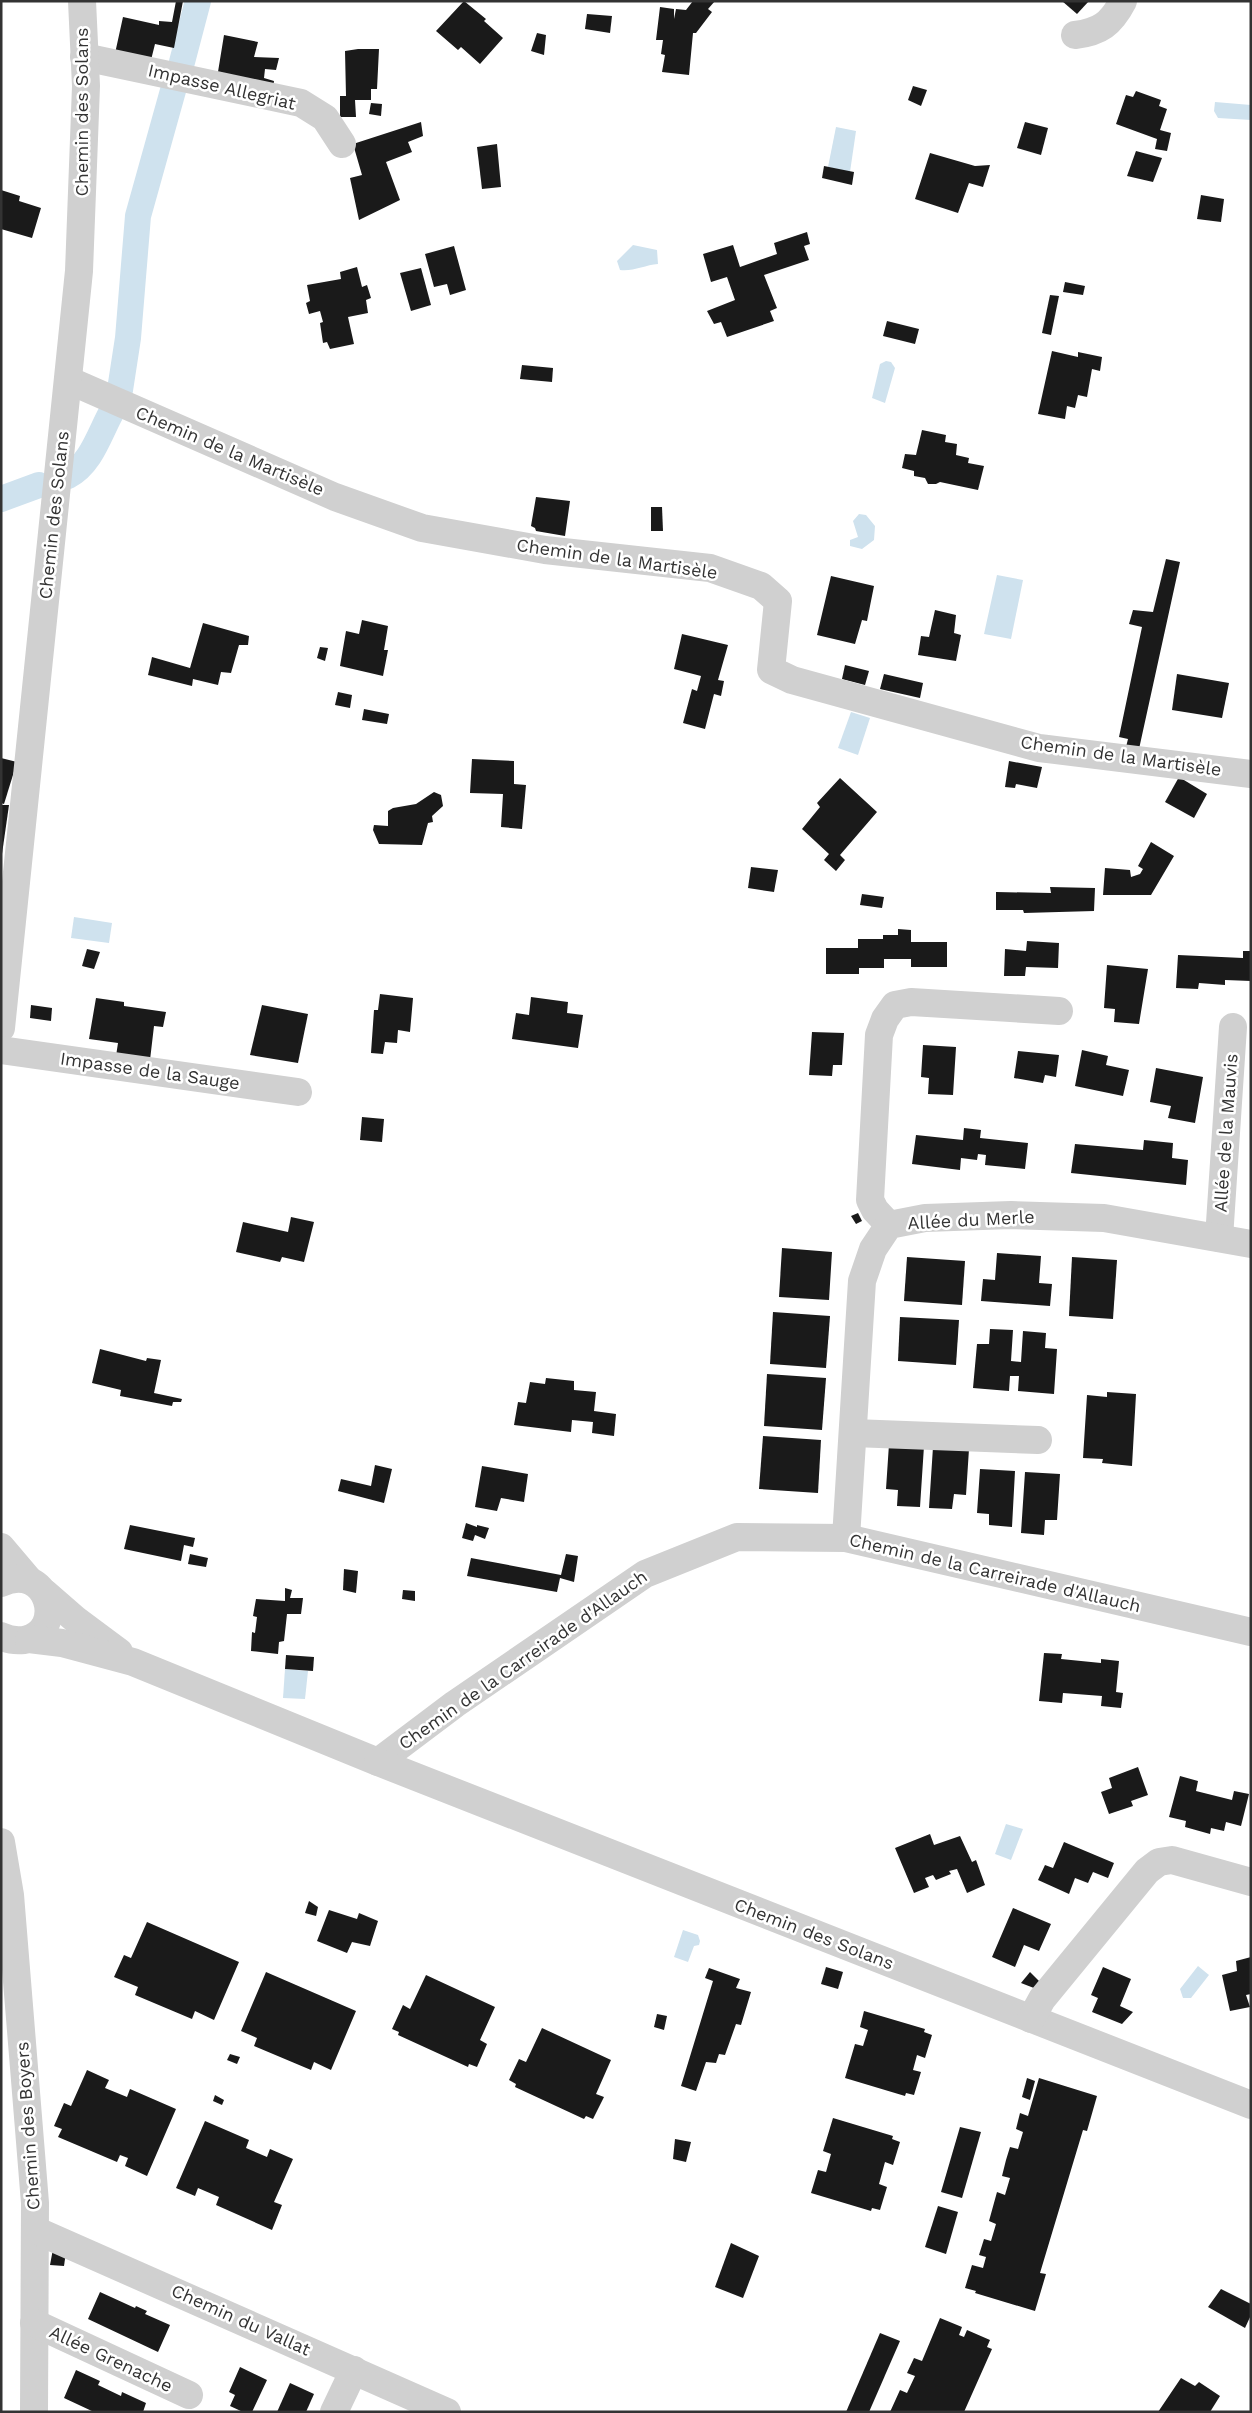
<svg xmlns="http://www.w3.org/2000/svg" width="1252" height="2413" viewBox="0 0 1252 2413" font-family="'Work Sans',sans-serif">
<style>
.water{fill:#cfe2ee}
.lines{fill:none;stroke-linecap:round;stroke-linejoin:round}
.canal{stroke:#cfe2ee;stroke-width:26}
.building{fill:#1a1a1a}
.minor{stroke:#d0d0d0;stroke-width:28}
.labels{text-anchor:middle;stroke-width:5;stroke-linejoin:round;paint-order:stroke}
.street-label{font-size:18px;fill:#333;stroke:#fff}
</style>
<rect width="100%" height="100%" fill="#fff"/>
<g class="water">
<polygon points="1215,102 1251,105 1251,120 1218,118 1214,111"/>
<polygon points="836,127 856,131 850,172 828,167"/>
<path d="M633 245 657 250 658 264C645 265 632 272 620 270L617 261Z"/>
<polygon points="886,361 891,362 895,368 885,403 872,398 880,364"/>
<polygon points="859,514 866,515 875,526 874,540 862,549 850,546 850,540 858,537 853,521"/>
<polygon points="997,575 1023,580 1011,639 984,634"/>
<polygon points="851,712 870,718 858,755 838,748"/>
<polygon points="74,917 112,923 109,943 71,938"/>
<polygon points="285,1669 308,1671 305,1699 283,1698"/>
<polygon points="1006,1824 1023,1829 1011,1860 995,1854"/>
<polygon points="683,1930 698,1935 700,1941 699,1945 694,1946 688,1962 674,1957"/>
<polygon points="1198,1966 1209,1975 1191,1998 1183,1998 1180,1989"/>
</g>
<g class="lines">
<g class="canal">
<polyline points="182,62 198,1"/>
<polyline points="120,390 128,338 138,216 174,87"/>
<path d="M68 476C91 464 99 435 111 413"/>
<polyline points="1,499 39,485"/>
</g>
</g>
<g class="building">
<polygon points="176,1 183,1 174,48 155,44 150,64 114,58 123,17 159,25 159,21 172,22"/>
<polygon points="464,1 486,19 484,21 503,38 480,64 461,47 458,50 436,31"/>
<polygon points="693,1 715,1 708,9 712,12 696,33 693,33 689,75 662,72 665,55 661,54 663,40 656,40 660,7 674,9 674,19 676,9 686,10"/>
<polygon points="1062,1 1089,1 1077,14"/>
<polygon points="587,14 612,16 610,33 585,29"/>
<polygon points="537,33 546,35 544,55 531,51"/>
<polygon points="224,35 258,42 254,57 279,58 276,70 265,69 264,78 274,81 273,89 217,78"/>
<polygon points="358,49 379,49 377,89 371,89 371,100 355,100 356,117 340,117 340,96 346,96 345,51"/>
<polygon points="913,86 927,90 921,106 908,100"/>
<polygon points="1136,91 1161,100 1159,106 1167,109 1160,130 1171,133 1167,151 1155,149 1157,139 1116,124 1126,95 1133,97"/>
<polygon points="371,103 382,104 381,116 369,114"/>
<polygon points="421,122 423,136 408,142 412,152 386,162 400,200 359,220 350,178 362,175 353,144"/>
<polygon points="1025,122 1048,128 1041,155 1017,148"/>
<polygon points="497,144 501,187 482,189 477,147"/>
<polygon points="1136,151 1162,158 1153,182 1127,176"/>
<polygon points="930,153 975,166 990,165 983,187 969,183 958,213 915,199"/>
<polygon points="824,166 854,172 852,185 822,178"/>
<polygon points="1,190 20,196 19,201 41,208 32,238 1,229"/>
<polygon points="1201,195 1224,199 1221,222 1197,219"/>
<polygon points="807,232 810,244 804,246 809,260 764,275 777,308 770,311 774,321 727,337 721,322 714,324 707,311 735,300 727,277 711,282 703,254 733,245 740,267 777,254 774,243"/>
<polygon points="454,246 466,290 450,295 447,284 434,287 425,254"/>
<polygon points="357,267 362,287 367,285 371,298 366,300 368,313 348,317 354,344 330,349 327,342 323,343 320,323 323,322 320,311 309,314 306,303 310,301 307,285 341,279 340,272"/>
<polygon points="421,268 431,305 411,311 400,273"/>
<polygon points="1065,282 1085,286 1083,295 1063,292"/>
<polygon points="1050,295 1059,296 1051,335 1042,333"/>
<polygon points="887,321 919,329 915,344 883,336"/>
<polygon points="1052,351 1078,357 1078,352 1102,357 1100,371 1092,369 1087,397 1078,395 1075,408 1067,406 1065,419 1038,414"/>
<polygon points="522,365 553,368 552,382 520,379"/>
<polygon points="922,430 946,435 945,442 957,444 956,455 969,458 968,463 984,466 978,490 940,482 936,484 928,484 925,478 914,476 914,471 902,468 905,454 916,455"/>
<polygon points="536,497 570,501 565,536 536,531 535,528 531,526"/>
<polygon points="651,507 662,507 663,531 651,531"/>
<polygon points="1166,559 1180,562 1139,749 1126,747 1128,739 1119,737 1142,627 1129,624 1133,610 1153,612"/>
<polygon points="831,576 874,586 867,621 862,620 855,644 817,635"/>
<polygon points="935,610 956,615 954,633 961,635 956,661 918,655 921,636 929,637"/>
<polygon points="362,620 388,626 384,650 388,650 383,676 340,666 346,631 359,634"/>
<polygon points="203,623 249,636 248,645 239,645 231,673 221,672 218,685 193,679 192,686 148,675 152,657 190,668"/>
<polygon points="682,634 728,645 718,680 724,681 721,696 714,694 705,729 683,723 692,689 697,691 701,676 674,669"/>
<polygon points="320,647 328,648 325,661 317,658"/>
<polygon points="845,665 869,671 865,685 842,679"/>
<polygon points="884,674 923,683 920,698 880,689"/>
<polygon points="1177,674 1229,683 1222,718 1172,710"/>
<polygon points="338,692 352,695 350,708 335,705"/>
<polygon points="364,709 389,714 387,724 362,720"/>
<polygon points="1,758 17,762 4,804 1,803"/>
<polygon points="472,759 514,761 514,784 526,785 522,829 501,827 503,794 470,793"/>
<polygon points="1009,761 1042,767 1037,788 1016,784 1015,788 1005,787"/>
<polygon points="1179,777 1207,794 1194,818 1165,802"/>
<polygon points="840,778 877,812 840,855 845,860 836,871 824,860 829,854 802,829 820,807 817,803"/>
<polygon points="434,792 441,795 443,806 432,816 433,822 428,823 422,845 379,844 373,830 374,825 388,826 388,811 393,808 416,804"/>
<polygon points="1,805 9,805 2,854 1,854"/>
<polygon points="1151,842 1174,856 1151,895 1103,895 1105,868 1130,870 1131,877 1140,874 1143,869 1138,866"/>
<polygon points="751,867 778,870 774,892 748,888"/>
<polygon points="1050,887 1095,888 1094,911 1024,913 1023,910 996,910 996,892 1051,893"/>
<polygon points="862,894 884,897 882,908 860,905"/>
<polygon points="898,929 911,930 911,942 947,942 947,967 911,967 911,959 884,959 884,968 859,968 859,974 826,974 826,948 858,948 858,939 883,939 883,935 898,935"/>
<polygon points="1027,941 1059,943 1058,968 1026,967 1025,976 1004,976 1005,949 1026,951"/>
<polygon points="87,949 100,952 94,969 82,966"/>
<polygon points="1243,951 1251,951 1251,981 1225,980 1225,985 1199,983 1198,989 1176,988 1178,955 1243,958"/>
<polygon points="1107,965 1148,969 1139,1024 1114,1022 1115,1009 1104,1008"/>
<polygon points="380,994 413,998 410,1032 398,1030 397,1043 385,1042 383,1054 371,1053 374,1010 378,1010"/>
<polygon points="531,997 568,1002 567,1013 583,1015 578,1048 512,1039 516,1013 529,1015"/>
<polygon points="96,998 124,1002 124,1006 166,1012 163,1027 154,1026 150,1060 116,1056 118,1043 89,1039"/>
<polygon points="31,1005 52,1008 51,1021 30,1018"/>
<polygon points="262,1005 308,1014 298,1063 250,1055"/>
<polygon points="812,1032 844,1033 842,1065 833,1065 832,1076 809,1075"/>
<polygon points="923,1045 956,1047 953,1095 928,1094 929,1078 921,1077"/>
<polygon points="1082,1050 1108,1056 1106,1065 1129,1070 1123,1096 1075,1086"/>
<polygon points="1018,1051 1059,1055 1056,1077 1045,1075 1043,1083 1014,1078"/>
<polygon points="1156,1068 1203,1077 1195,1123 1168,1118 1171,1106 1150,1102"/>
<polygon points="362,1117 384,1119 382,1142 360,1140"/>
<polygon points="964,1128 981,1130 980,1138 1028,1143 1025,1169 985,1165 986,1155 978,1154 977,1160 961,1158 960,1170 912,1164 916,1135 963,1140"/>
<polygon points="1144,1140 1173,1143 1172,1158 1188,1160 1186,1185 1071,1173 1075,1144 1143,1150"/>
<polygon points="858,1213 862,1221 856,1224 851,1216"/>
<polygon points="291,1217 314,1222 304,1262 282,1257 280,1262 236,1252 243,1222 288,1232"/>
<polygon points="782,1248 832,1252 829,1300 779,1297"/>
<polygon points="997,1253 1041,1256 1039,1283 1052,1284 1050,1306 981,1301 983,1279 995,1280"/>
<polygon points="907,1257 965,1261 962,1305 904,1301"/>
<polygon points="1072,1257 1117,1260 1113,1319 1069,1316"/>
<polygon points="773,1312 830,1316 826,1368 770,1364"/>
<polygon points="900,1317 959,1320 956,1365 898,1361"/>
<polygon points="990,1329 1013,1330 1011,1361 1021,1362 1023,1331 1046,1333 1045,1348 1057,1349 1054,1394 1018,1391 1019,1376 1010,1376 1009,1391 973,1388 977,1344 989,1344"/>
<polygon points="100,1349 146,1361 147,1358 161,1360 154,1393 182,1399 181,1402 173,1402 172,1406 120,1396 121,1390 92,1383"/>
<polygon points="767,1374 826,1378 822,1430 764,1426"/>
<polygon points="546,1378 574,1381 574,1390 596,1392 594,1411 616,1414 614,1436 592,1433 593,1422 572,1420 571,1432 514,1425 518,1402 526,1403 530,1382 545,1384"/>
<polygon points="1107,1392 1136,1394 1132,1466 1102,1463 1103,1459 1083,1458 1087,1395 1107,1397"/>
<polygon points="763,1436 821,1440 818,1493 759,1489"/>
<polygon points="889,1444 924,1446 920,1507 897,1506 898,1490 886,1489"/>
<polygon points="933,1447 969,1449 966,1495 954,1494 952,1509 929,1508"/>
<polygon points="375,1465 392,1469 384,1503 338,1491 341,1479 371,1486"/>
<polygon points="482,1466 528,1474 524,1502 501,1498 497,1511 475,1507"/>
<polygon points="980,1469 1015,1471 1012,1527 989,1525 989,1514 977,1513"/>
<polygon points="1025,1472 1060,1474 1057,1520 1045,1520 1044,1535 1021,1533"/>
<polygon points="466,1523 477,1527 477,1525 489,1528 485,1539 475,1535 473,1541 462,1538"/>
<polygon points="130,1525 195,1538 193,1547 184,1545 181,1561 124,1549"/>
<polygon points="190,1554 208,1558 206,1567 188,1564"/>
<polygon points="566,1554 578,1556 574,1582 560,1578 557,1592 467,1576 471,1558 561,1575"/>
<polygon points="344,1569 358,1571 356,1593 343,1590"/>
<polygon points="285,1588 292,1590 290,1598 303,1598 301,1614 287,1614 284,1641 279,1642 278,1654 251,1651 252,1632 255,1633 257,1617 253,1616 256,1599 285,1601"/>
<polygon points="403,1590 415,1591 415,1601 402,1599"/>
<polygon points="1044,1653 1062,1654 1061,1659 1101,1663 1101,1659 1119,1661 1116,1692 1123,1693 1121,1708 1101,1706 1102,1696 1063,1693 1062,1703 1039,1701"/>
<polygon points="286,1655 314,1657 313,1671 285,1669"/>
<polygon points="1138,1767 1148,1795 1131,1801 1133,1806 1109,1814 1101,1792 1112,1788 1109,1778"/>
<polygon points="1180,1776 1198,1781 1196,1791 1232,1800 1234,1791 1249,1794 1241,1826 1226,1822 1224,1831 1211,1828 1210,1834 1185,1827 1186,1821 1169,1817"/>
<polygon points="930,1834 934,1845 960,1836 972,1862 976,1860 985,1885 967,1893 957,1869 949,1871 951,1874 936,1880 933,1875 925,1878 929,1887 914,1893 895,1848"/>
<polygon points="1064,1842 1114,1863 1108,1878 1093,1872 1088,1883 1075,1878 1069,1894 1038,1880 1045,1865 1053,1868"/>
<polygon points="309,1901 318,1907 316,1916 305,1913"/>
<polygon points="1013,1908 1051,1924 1039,1951 1024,1945 1015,1967 992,1957"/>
<polygon points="329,1910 357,1919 359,1913 378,1921 370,1946 352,1942 347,1953 317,1941"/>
<polygon points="147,1922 239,1962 214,2020 195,2011 192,2019 135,1995 138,1987 114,1977 124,1955 131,1958"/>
<polygon points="1251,1957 1251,1994 1246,1995 1250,2007 1230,2011 1222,1975 1237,1971 1236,1961"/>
<polygon points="826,1967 843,1972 838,1989 821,1984"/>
<polygon points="1103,1967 1131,1979 1120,2006 1133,2012 1122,2024 1092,2012 1098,1998 1091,1995"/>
<polygon points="709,1968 740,1979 736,1988 751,1992 741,2025 736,2024 725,2055 719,2054 716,2063 706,2062 696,2091 681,2086 713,1981 705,1978"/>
<polygon points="266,1972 356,2011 331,2070 314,2062 311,2070 254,2046 257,2038 241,2031"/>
<polygon points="1030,1972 1043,1985 1039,1990 1021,1983"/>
<polygon points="426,1975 495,2007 480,2040 487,2044 477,2067 469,2064 468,2067 398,2035 399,2032 392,2029 403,2005 410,2009"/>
<polygon points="864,2011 925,2029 924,2032 932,2035 925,2058 917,2055 913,2070 921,2072 914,2095 906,2093 905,2096 845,2078 855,2044 863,2046 868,2030 860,2027"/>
<polygon points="657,2014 667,2016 664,2030 654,2027"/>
<polygon points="542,2028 611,2060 596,2094 604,2097 593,2119 586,2116 584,2119 515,2087 516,2084 509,2080 519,2059 526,2062"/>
<polygon points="230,2054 240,2057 237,2064 227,2060"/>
<polygon points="87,2070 109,2080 105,2088 127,2097 130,2089 176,2109 147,2176 125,2166 128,2158 120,2155 117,2162 58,2137 62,2129 54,2126 64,2103 71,2106"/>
<polygon points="1027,2078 1035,2081 1030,2100 1022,2097"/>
<polygon points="1039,2078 1097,2096 1087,2131 1083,2130 1040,2273 1046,2274 1035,2311 975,2293 976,2291 965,2288 972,2265 983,2268 986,2257 979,2255 984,2239 991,2241 996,2224 989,2221 997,2192 1005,2195 1010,2178 1002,2176 1006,2160 1010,2147 1018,2149 1023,2132 1016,2129 1020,2113 1028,2116"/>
<polygon points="215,2095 224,2100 222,2105 213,2101"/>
<polygon points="833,2118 893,2136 892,2139 900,2142 893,2165 885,2162 879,2184 887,2187 880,2210 872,2208 871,2211 811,2193 818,2170 826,2172 831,2154 823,2151"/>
<polygon points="205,2121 249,2140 246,2148 267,2157 270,2149 293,2159 274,2202 282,2205 272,2230 216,2205 219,2197 198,2188 195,2196 176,2188"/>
<polygon points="960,2127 981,2132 962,2198 941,2192"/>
<polygon points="675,2139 691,2142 686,2162 673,2159"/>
<polygon points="938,2206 958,2212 946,2254 925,2247"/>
<polygon points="731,2243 759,2256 743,2298 715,2287"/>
<polygon points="53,2249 66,2252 64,2266 50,2265"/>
<polygon points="1221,2289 1251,2304 1251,2315 1245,2328 1208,2307"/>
<polygon points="100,2292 135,2308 136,2306 147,2311 145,2314 170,2325 158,2352 88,2319"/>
<polygon points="940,2318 962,2327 959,2335 964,2337 967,2330 990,2340 987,2347 992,2349 964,2412 890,2412 900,2390 907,2393 915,2376 907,2373 914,2358 922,2361"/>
<polygon points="880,2333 900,2341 869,2412 846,2412"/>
<polygon points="240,2367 267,2380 252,2412 243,2412 230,2406 235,2395 229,2392"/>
<polygon points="76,2370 100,2381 98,2385 121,2396 122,2392 146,2403 143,2412 94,2412 64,2398"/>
<polygon points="1181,2378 1195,2386 1199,2382 1220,2396 1210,2412 1158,2412"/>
<polygon points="290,2383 314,2394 306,2412 277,2412"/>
</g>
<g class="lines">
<g class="minor">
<path d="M1075 35C1100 32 1111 24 1123 1"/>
<polyline points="84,57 301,103 325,118 342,144"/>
<polyline points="68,380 335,497 422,528 545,550 710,568 761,586 778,601 771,670 792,680 1039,748 1251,774"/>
<polyline points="1,1028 79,271 86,86 82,1"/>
<polyline points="1,1050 298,1092"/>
<polyline points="889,1225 875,1210 870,1200 879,1035 885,1019 895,1005 911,1002 1059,1011"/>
<polyline points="1219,1238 1233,1027"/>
<polyline points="853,1433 1038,1440"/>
<polyline points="846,1538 862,1281 873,1249 889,1225 925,1218 1011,1215 1104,1218 1251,1244"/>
<polyline points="1,1547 29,1580"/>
<path d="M1 1583C48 1561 68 1631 24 1640 15 1641 8 1640 1 1636"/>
<polyline points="45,1593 76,1620 119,1652"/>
<polyline points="29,1639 62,1643 133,1662 378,1762 455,1704 645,1574 737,1537 846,1538 1251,1632"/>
<polyline points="378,1762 1251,2105"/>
<polyline points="1,1842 10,1895 35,2203 34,2412"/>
<polyline points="1031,2019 1042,1999 1147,1871 1159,1862 1172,1860 1251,1882"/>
<polyline points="35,2230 447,2412"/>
<polyline points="34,2323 189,2395"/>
<polyline points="334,2412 354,2370"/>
</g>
</g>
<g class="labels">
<g class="street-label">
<text transform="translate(222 87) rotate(13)" y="6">Impasse Allegriat</text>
<text transform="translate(82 112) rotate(-90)" y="6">Chemin des Solans</text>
<text transform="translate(230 451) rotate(23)" y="6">Chemin de la Martisèle</text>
<text transform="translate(54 515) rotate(-84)" y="6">Chemin des Solans</text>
<text transform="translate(617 559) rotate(8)" y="6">Chemin de la Martisèle</text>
<text transform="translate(1121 756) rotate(8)" y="6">Chemin de la Martisèle</text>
<text transform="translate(150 1071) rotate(8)" y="6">Impasse de la Sauge</text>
<text transform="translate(1226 1133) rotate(-86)" y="6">Allée de la Mauvis</text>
<text transform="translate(971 1220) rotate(-3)" y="6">Allée du Merle</text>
<text transform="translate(995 1573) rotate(13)" y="6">Chemin de la Carreirade d'Allauch</text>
<text transform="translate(523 1660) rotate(-35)" y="6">Chemin de la Carreirade d'Allauch</text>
<text transform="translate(814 1934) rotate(21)" y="6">Chemin des Solans</text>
<text transform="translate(28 2126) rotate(-94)" y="6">Chemin des Boyers</text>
<text transform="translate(241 2320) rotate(24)" y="6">Chemin du Vallat</text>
<text transform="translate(111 2359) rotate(25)" y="6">Allée Grenache</text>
</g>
</g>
<rect width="1252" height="2413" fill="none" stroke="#333333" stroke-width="5"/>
</svg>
